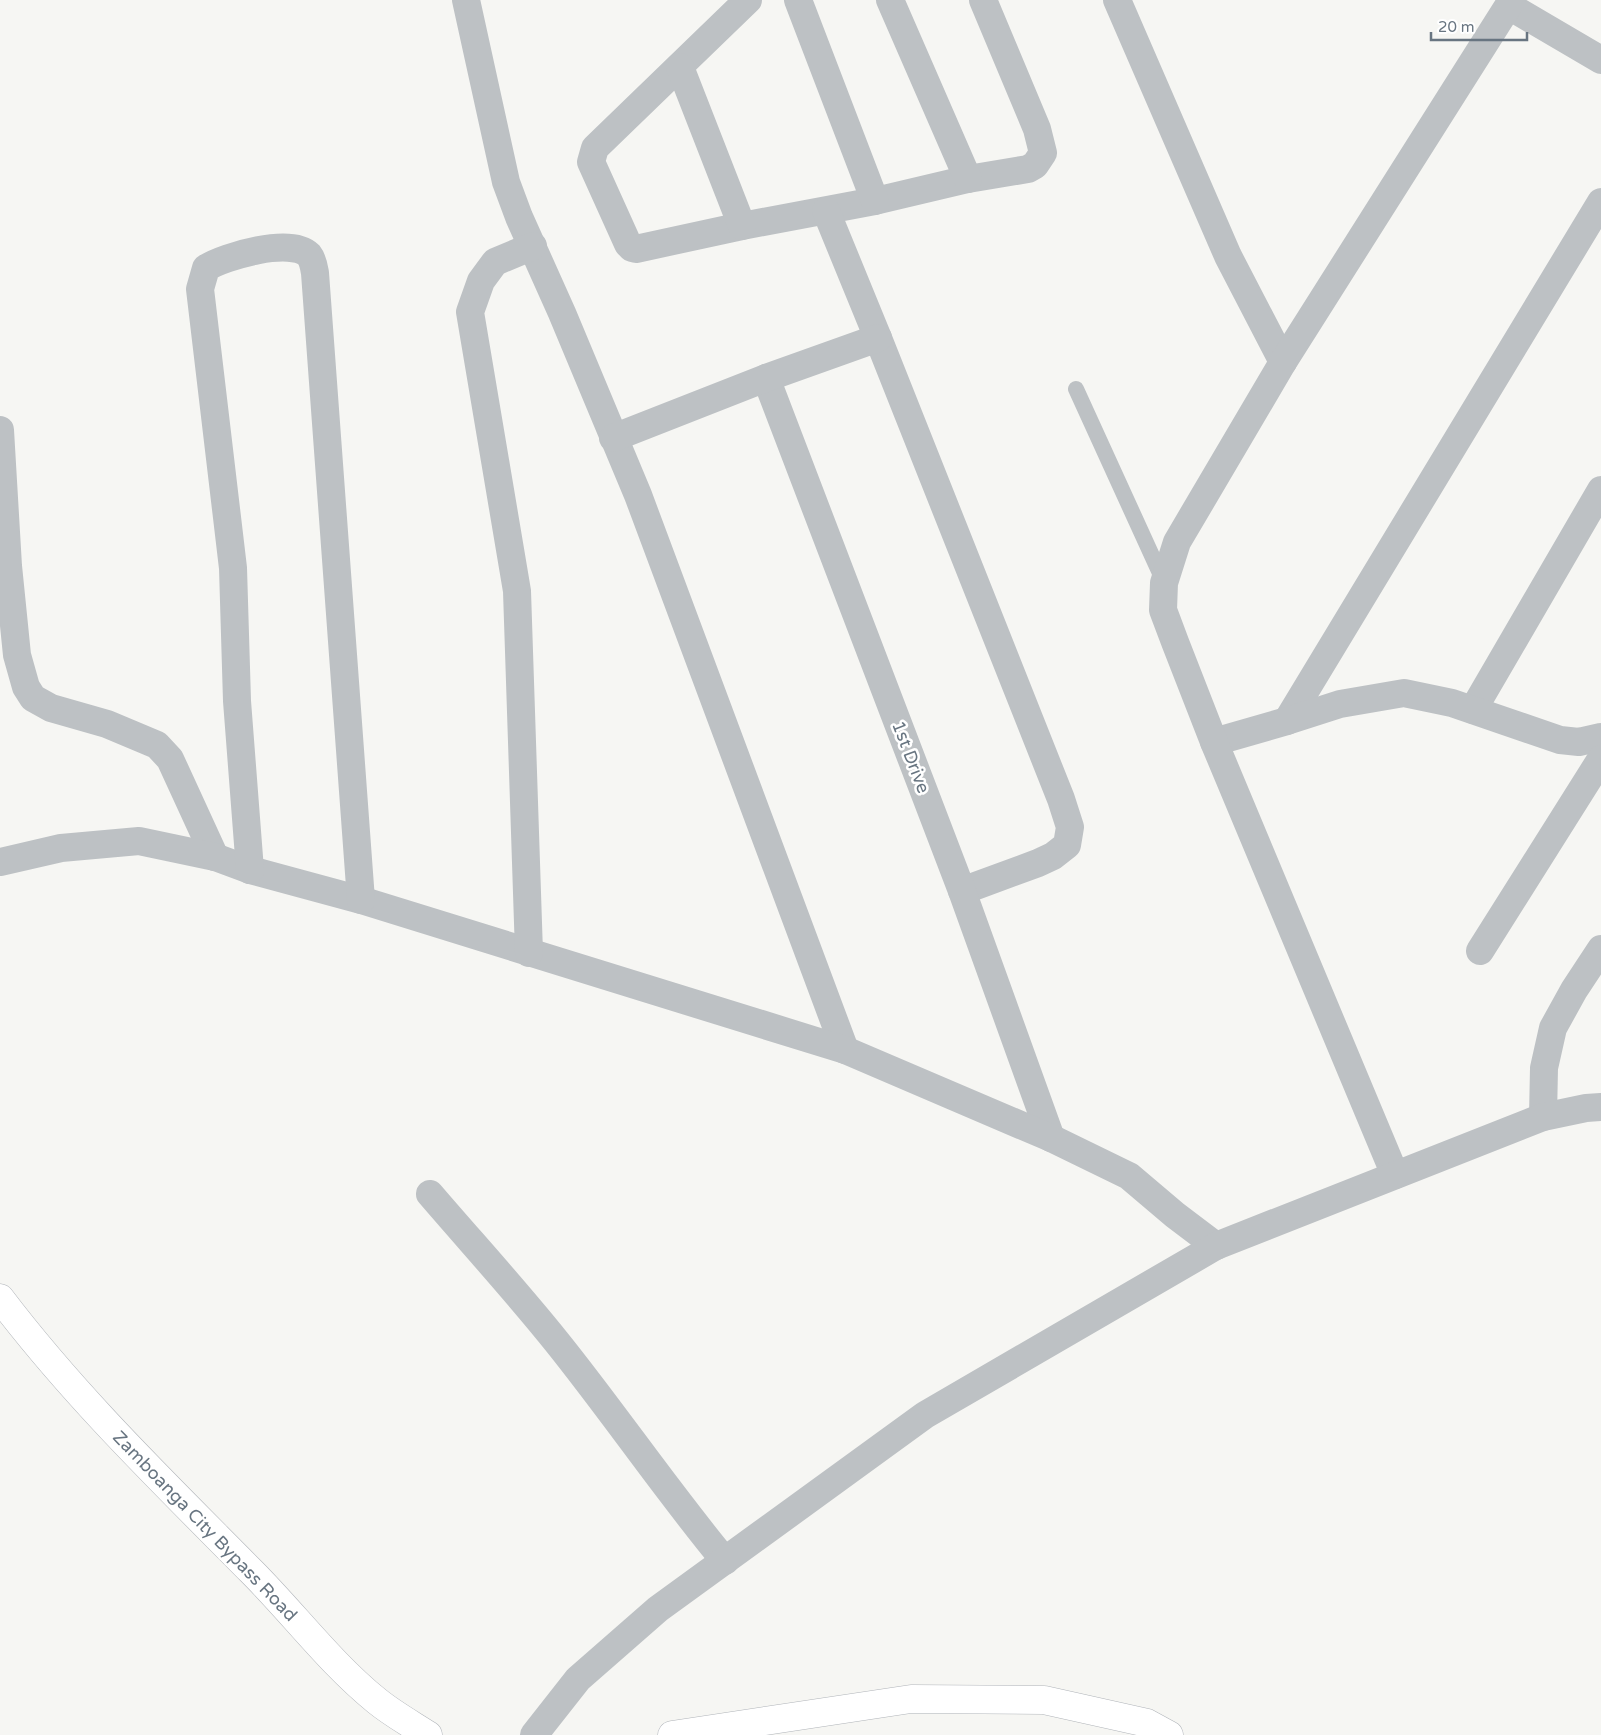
<svg xmlns="http://www.w3.org/2000/svg" width="1601" height="1735" viewBox="0 0 1601 1735" font-family="'Varela Round',sans-serif">
<style>
.lines{fill:none;stroke-linecap:round;stroke-linejoin:round}
.secondary-casing{stroke:#b0b4b9;stroke-width:29}
.service{stroke:#bdc1c4;stroke-width:16}
.minor{stroke:#bdc1c4;stroke-width:28}
.tertiary{stroke:#bdc1c4;stroke-width:28}
.secondary{stroke:#fff;stroke-width:28}
.labels{text-anchor:middle;stroke-width:5;stroke-linejoin:round;paint-order:stroke}
.street-label{font-size:18px;fill:#687581;stroke:#fff}
</style>
<rect width="100%" height="100%" fill="#f6f6f3"/>
<g class="lines">
<defs>
<g id="secondary">
<path d="M0 1298C75 1397 164 1483 251 1571 294 1614 330 1663 377 1701 393 1714 411 1724 428 1735"/>
<polyline points="672,1735 911,1699 1044,1700 1147,1723 1169,1735"/>
</g>
</defs>
<use href="#secondary" class="secondary-casing"/>
<polyline class="service" points="1076,389 1164,582"/>
<g class="minor">
<polyline points="466,0 506,182 519,217 562,313 638,495 845,1050"/>
<polyline points="748,0 595,148 591,162 628,244 632,248 636,249 742,226 875,201 968,179 1028,169 1035,165 1043,153 1037,129 983,0"/>
<polyline points="798,0 875,201"/>
<polyline points="890,0 968,179"/>
<polyline points="1117,0 1228,256 1283,362"/>
<polyline points="1509,6 1601,60"/>
<polyline points="680,67 742,226"/>
<polyline points="826,211 878,338 1061,799 1070,827 1067,845 1053,856 1038,863 962,891"/>
<polyline points="766,378 962,891 1051,1138"/>
<polyline points="0,430 8,566 17,655 26,687 33,698 51,708 107,724 157,745 170,759 215,857"/>
<polyline points="613,438 766,378 878,338"/>
<polyline points="1473,710 1601,490"/>
<polyline points="1287,721 1601,202"/>
<polyline points="1214,742 1287,721 1340,704 1404,693 1452,703 1560,740 1579,742 1601,737"/>
<polyline points="0,862 61,848 139,841 215,857 250,870 361,900 845,1050 1051,1138 1129,1176 1175,1215 1216,1246"/>
<path d="M250 870 237 701 233 568 200 289 206 268C225 256 291 237 309 255 313 260 314 267 315 273L361 900"/>
<polyline points="1480,951 1601,759"/>
<polyline points="529,953 517,591 470,312 481,281 495,262 533,246"/>
<polyline points="1543,1117 1544,1068 1553,1028 1574,990 1601,949"/>
<polyline points="1395,1175 1214,742 1175,642 1163,610 1164,583 1177,542 1283,362 1512,0"/>
<path d="M430 1194C472 1243 516 1291 556 1341 614 1413 666 1490 725 1561"/>
</g>
<polyline class="tertiary" points="534,1735 578,1679 658,1609 925,1415 1216,1246 1543,1117 1586,1108 1601,1107"/>
<use href="#secondary" class="secondary"/>
</g>
<g class="labels">
<g class="street-label">
<text transform="translate(911 757) rotate(69)" y="6">1st Drive</text>
<text transform="translate(205 1526) rotate(46)" y="6">Zamboanga City Bypass Road</text>
</g>
</g>
<path d="M1431 32v8h96v-8" fill="none" stroke="#687581" stroke-width="2.5"/>
<text x="1438" y="32" font-size="15" fill="#687581" stroke="#ffffff" stroke-width="4" paint-order="stroke">20 m</text>
</svg>
